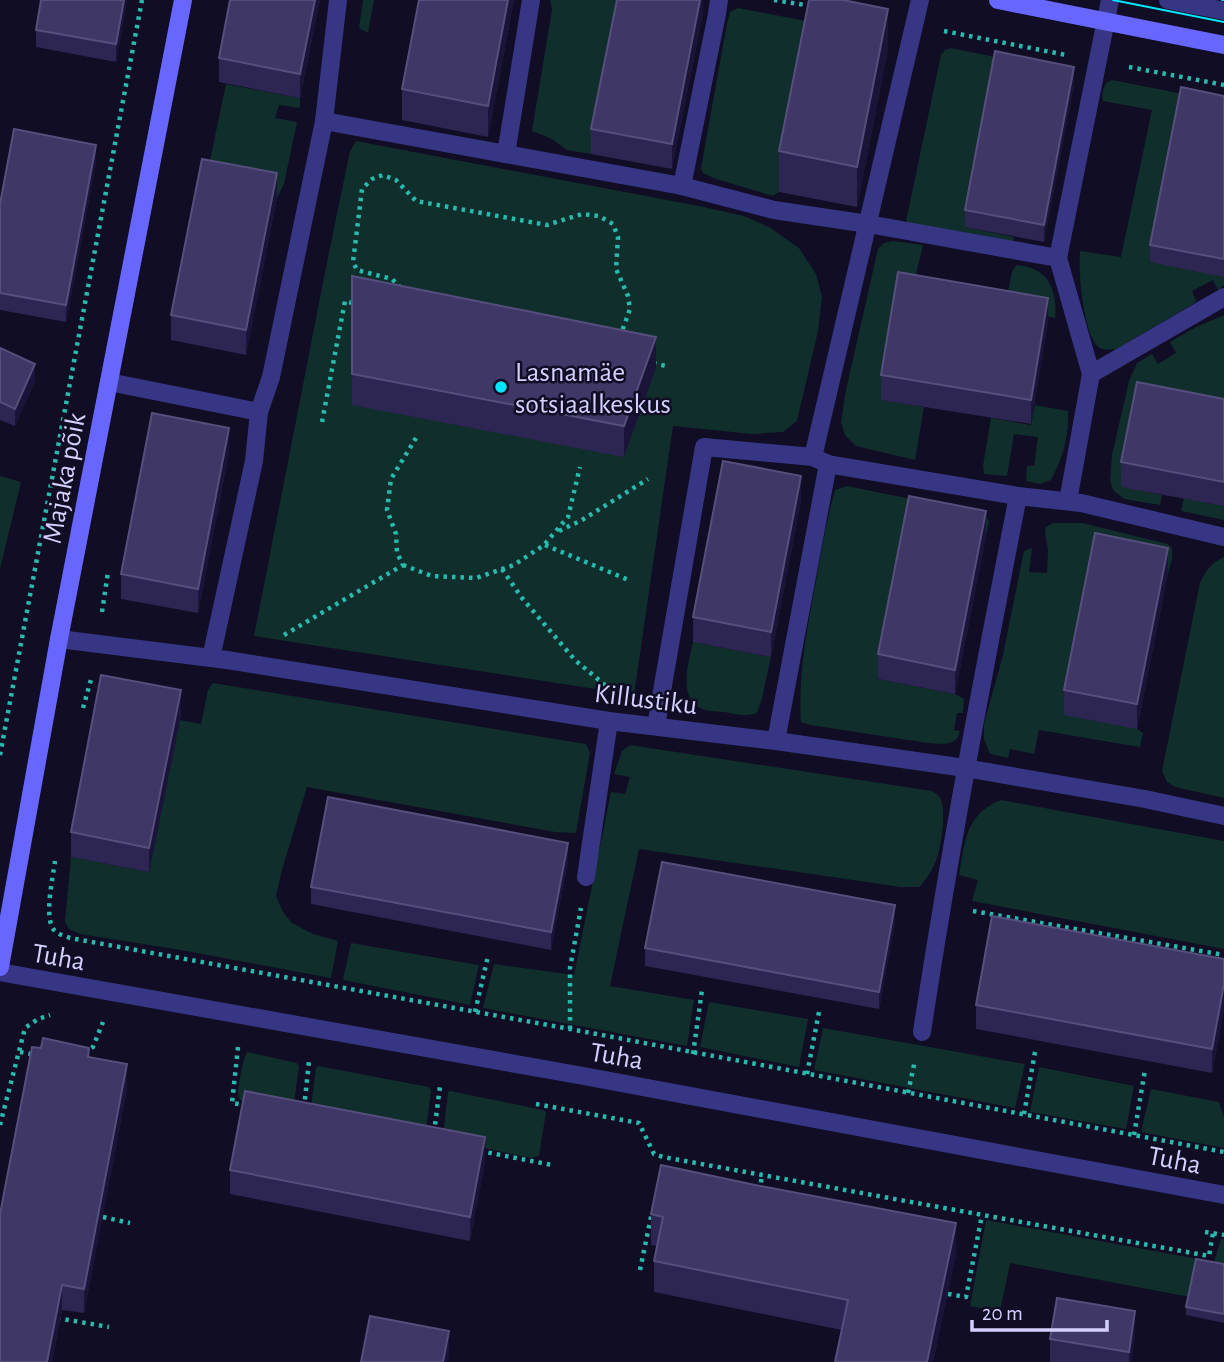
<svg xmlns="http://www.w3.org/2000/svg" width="1224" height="1362" viewBox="0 0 1224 1362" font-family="'Alegreya Sans',sans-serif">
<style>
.green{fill:#102e2c}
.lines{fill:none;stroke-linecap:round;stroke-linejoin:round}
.path{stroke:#29baae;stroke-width:4.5;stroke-dasharray:3.5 5;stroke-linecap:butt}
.lane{stroke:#373685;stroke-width:18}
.street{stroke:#373685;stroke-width:18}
.secondary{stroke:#6767ff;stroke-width:18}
.tram{stroke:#00e7fb;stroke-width:2}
.wall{fill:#2d2552}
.shaded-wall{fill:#1a1438}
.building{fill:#3f3765;stroke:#564f7d;stroke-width:2}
.poi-dot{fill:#00e7fb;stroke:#100d24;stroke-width:2.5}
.labels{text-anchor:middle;stroke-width:5;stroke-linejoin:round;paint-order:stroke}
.poi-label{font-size:28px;fill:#d4d0ff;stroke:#100d24;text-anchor:start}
.street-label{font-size:28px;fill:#d4d0ff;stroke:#100d24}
</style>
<rect width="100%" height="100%" fill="#100d24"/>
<g class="green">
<polygon points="363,0 374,0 368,33 359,28"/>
<polygon points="550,0 621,0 591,154 567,150 552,139 532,131 552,10"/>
<polygon points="738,8 884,36 888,49 810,34 779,192 773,196 716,179 703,173 701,168 727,23 730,12"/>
<polygon points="951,48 1061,70 1073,79 1074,85 995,69 965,227 1014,237 1013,243 909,225 906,221 941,55 945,50"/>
<path d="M1112 80 1224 102V285L1218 290 1213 280 1192 291 1196 301 1193 304 1116 349C1111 349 1105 351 1100 348 1083 338 1078 269 1080 251L1121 257 1152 110 1103 101C1101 95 1103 87 1107 82Z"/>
<polygon points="226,84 300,98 300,108 279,105 275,118 297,122 284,184 277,198 205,184"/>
<polygon points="356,141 704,207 744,216 769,227 799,248 816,274 822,297 818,331 797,421 783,432 752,434 673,426 634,695 254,636 326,267 350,151"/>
<polygon points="893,241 923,245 913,287 881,399 924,407 915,460 856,446 845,435 841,422 846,390 878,249 884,243"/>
<path d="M1016 265C1025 266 1036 268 1043 275 1054 284 1057 305 1055 318L1011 309 1005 306 1012 272Z"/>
<polygon points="1224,315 1224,423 1121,486 1162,495 1160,505 1124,499 1113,490 1110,480 1112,455 1129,381 1137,363 1152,354 1158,364 1176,353 1170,342 1196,327"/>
<path d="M1035 405 1068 411C1069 438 1063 457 1051 480L1040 484 1026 481 1027 466H1034L1038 437 1014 434 1007 476 984 474 983 466 991 418 1031 425Z"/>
<polygon points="0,476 21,482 0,569"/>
<path d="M847 486 985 514 989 522 986 536 909 521 878 679 955 694 964 699 963 713H957L954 730 960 731C957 747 942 744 928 743L810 725 801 722C798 677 806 635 814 592 820 557 826 523 835 490Z"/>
<polygon points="1184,498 1224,506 1224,520 1181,511"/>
<polygon points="1053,523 1082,523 1168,544 1172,548 1172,559 1168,573 1095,558 1137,729 1143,733 1140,747 1039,730 1034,754 1010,749 1008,758 990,754 984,739 984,724 1003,655 1024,551 1032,548 1029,572 1047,573 1048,550 1045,533 1046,527"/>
<path d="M1224 557V798L1175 787 1167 782 1162 771 1200 583C1205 571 1211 563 1224 557Z"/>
<path d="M693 642 771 657 762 698 757 713C746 717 735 714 724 712 715 711 704 712 697 706 679 694 689 659 693 642Z"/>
<polygon points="213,683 586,744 590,753 576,833 555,832 307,787 282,870 276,896 283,912 292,923 313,934 338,941 331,978 181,950 80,934 69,929 65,922 71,857 149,872 180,720 201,724 208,690"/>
<path d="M630 745 932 791C935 793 939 795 940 798 947 810 941 846 937 858 933 869 927 879 919 887H901L639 849 610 986 694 1000 687 1046 483 1008 494 964 574 975 611 792 625 794 630 777 614 774 622 751Z"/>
<path d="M1001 800 1224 841V949L972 901 978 880 959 875C965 842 965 814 1001 800Z"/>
<polygon points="351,943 479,965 470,1005 343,980"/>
<polygon points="709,1002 808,1019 799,1067 700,1047"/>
<polygon points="823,1028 1025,1064 1015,1108 814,1070"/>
<path d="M247 1052 297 1063 299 1066 294 1103 244 1102C242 1101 240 1100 239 1098 236 1092 243 1059 247 1052Z"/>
<polygon points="318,1066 429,1087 431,1090 426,1131 311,1108 316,1068"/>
<polygon points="1039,1067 1134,1086 1126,1129 1030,1112"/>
<polygon points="1151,1089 1219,1102 1224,1117 1224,1148 1141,1132"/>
<polygon points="450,1091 543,1110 546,1112 539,1156 531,1158 446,1140 443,1135 448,1092"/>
<polygon points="986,1220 1214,1262 1221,1239 1224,1239 1224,1273 1190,1297 1010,1263 1000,1312 970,1306"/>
</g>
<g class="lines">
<g class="path">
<polyline points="774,0 811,6"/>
<polyline points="944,31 1066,55"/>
<polyline points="1129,67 1224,85"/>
<polyline points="401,288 392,279 357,270 353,262 362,189 372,179 383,175 396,180 416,201 547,225 582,214 599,216 613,224 618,237 616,269 628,296 630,309 621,334"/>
<polyline points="653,363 666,366"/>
<polyline points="322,422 345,301 356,304"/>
<polyline points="559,531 582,520 648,479"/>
<polyline points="545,545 631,581"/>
<polyline points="403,565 432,576 476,578 514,565 544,545 568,517 580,467"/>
<polyline points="502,569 522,598 575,660 606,686"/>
<polyline points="102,612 108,572"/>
<polyline points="284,635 403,565 397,553 396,534 387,510 391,479 416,438"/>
<polyline points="83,708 92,676"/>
<polyline points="0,755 142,0"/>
<path d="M55 861C53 877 43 920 55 931 59 935 65 936 70 938L570 1029 1224 1152"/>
<polyline points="973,911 1224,955"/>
<polyline points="475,1012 488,956"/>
<polyline points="570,1029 570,968 581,908"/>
<polyline points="238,1047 232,1103 245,1105"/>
<polyline points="20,1052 36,1055"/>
<polyline points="84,1052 93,1047 103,1022"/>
<polyline points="693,1054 702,990"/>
<polyline points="807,1074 819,1012"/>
<polyline points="908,1093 915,1060"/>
<polyline points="536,1104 639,1123 654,1154 663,1157 1209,1256 1213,1233"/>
<polyline points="304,1108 309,1061"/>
<polyline points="1024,1114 1035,1052"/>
<polyline points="0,1125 25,1028 38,1019 50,1015"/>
<polyline points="434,1133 440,1086"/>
<polyline points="1134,1135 1145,1070"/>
<polyline points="480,1151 552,1165"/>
<polyline points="760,1191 762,1174"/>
<polyline points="103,1217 130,1223"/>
<polyline points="1205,1232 1224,1235"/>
<polyline points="640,1270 652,1212"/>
<polyline points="948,1294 966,1297 982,1215"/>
<polyline points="57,1318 109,1327"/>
</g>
<polyline class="lane" points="1168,0 1224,11"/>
<g class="street">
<polyline points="324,121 682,186 774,210 868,224 1058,258"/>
<polyline points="506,154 531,0"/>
<polyline points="682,186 717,14 719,0"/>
<polyline points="1091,374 1224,297"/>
<polyline points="109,382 259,412 271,377 324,121 338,0"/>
<polyline points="813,457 920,0"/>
<polyline points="828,464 1018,496 1081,503 1224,537"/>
<polyline points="1068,501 1091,374 1058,258 1110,0"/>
<polyline points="59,639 227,660 609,721 776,741 965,768 1145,799 1224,816"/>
<polyline points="211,658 254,461 259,412"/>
<polyline points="656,726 704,447 813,457 828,464 776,741"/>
<polyline points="586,877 609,721"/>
<polyline points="0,972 578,1075 1224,1195"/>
<path d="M922 1032C949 853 983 675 1018 496"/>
</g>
<g class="secondary">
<polyline points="998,0 1224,45"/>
<polyline points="0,967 59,639 183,0"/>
</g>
<g class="tram">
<polyline points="1113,0 1224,22"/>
<polyline points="1222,0 1224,0"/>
</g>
</g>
<g class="wall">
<polygon points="41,0 127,0 116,62 36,47 36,30"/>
<polygon points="320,0 300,98 219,82 219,58"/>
<polygon points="514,0 488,137 402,120 402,89"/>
<polygon points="703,0 703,13 672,169 591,154 591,129"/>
<polygon points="888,49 857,207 779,192 779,151"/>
<polygon points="1074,85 1044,242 965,227 965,210"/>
<polygon points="1224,96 1224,277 1150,262 1150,245"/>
<polygon points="96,162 66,322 0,310 0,204"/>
<polygon points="277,198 246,355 171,340 171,315"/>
<polygon points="352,276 656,368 624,457 352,405"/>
<polygon points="1048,322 1031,424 881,400 881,375"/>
<polygon points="0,348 35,381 15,426 0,420"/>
<polygon points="1224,399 1224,506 1121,487 1121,462"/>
<polygon points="229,453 198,613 121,599 121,574"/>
<polygon points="801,501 771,657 693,642 693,617"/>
<polygon points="986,536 955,694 878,679 878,654"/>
<polygon points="1168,573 1137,729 1064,715 1064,690"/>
<polygon points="181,715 149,872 71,857 71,832"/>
<polygon points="568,861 551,950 311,904 311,887"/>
<polygon points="895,922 879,1009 645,966 645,948"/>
<polygon points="1224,959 1224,1009 1212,1073 976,1029 976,1005"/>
<polygon points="89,1057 127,1089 84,1313 62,1310 52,1362 0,1362"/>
<polygon points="485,1161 470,1241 230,1194 230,1170"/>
<polygon points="651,1214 956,1254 933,1362 835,1362 842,1330 654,1292 654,1261 657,1246 651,1245"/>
<polygon points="1224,1264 1224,1323 1186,1315 1186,1307"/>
<polygon points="1135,1336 1131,1362 1050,1362 1050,1339"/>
</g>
<g class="shaded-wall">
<polygon points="124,0 127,0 116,62 116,44"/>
<polygon points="315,0 320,0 300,98 300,74"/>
<polygon points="508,0 514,0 488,137 488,106"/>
<polygon points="700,0 703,0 703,13 672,169 672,144"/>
<polygon points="888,9 888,49 857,207 857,167"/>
<polygon points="1074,67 1074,85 1044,242 1044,225"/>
<polygon points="96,145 96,162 66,322 66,305"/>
<polygon points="277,173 277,198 246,355 246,330"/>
<polygon points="1048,298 1048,322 1031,424 1031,400"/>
<polygon points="656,337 656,368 624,457 624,426"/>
<polygon points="35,364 35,381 15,426 15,409"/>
<polygon points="229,428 229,453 198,613 198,589"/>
<polygon points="801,476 801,501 771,657 771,632"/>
<polygon points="986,511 986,536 955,694 955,670"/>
<polygon points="1168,548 1168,573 1137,729 1137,704"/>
<polygon points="181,690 181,715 149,872 149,848"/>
<polygon points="568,843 568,861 551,950 551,932"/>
<polygon points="895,905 895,922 879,1009 879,992"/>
<polygon points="1224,984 1224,1009 1212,1073 1212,1049"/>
<polygon points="127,1064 127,1089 84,1313 84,1289"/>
<polygon points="485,1137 485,1161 470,1241 470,1217"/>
<polygon points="956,1223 956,1254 933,1362 927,1362"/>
<polygon points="62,1285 62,1310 52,1362 47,1362"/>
<polygon points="1135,1311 1135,1336 1131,1362 1129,1362 1129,1352"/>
<polygon points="449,1331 449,1356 448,1362 443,1362"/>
</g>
<g class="building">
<polygon points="41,0 124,0 116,44 36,30"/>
<polygon points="230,0 315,0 300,74 219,58"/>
<polygon points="419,0 508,0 488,106 402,89"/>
<polygon points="617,0 700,0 672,144 591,129"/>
<polygon points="809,0 843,0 888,9 857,167 779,151"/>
<polygon points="995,51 1074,67 1044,225 965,210"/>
<polygon points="1181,87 1224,96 1224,259 1150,245"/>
<polygon points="14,129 96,145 66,305 0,293 0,204"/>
<polygon points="202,159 277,173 246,330 171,315"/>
<polygon points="898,272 1048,298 1031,400 881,375"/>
<polygon points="352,276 656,337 624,426 352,374"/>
<polygon points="0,348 35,364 15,409 0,402"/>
<polygon points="1137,382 1224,399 1224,482 1121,462"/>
<polygon points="152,413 229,428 198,589 121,574"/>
<polygon points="723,461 801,476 771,632 693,617"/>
<polygon points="909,496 986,511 955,670 878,654"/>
<polygon points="1095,533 1168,548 1137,704 1064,690"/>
<polygon points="101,675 181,690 149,848 71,832"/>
<polygon points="328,797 568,843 551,932 311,887"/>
<polygon points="662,862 895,905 879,992 645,948"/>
<polygon points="992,916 1224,959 1224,984 1212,1049 976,1005"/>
<polygon points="43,1038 89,1048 88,1057 127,1064 84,1289 62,1285 47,1362 0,1362 0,1214 32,1047 41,1048"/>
<polygon points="245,1091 485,1137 470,1217 230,1170"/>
<polygon points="661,1165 755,1185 956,1223 927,1362 835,1362 848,1300 654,1261 663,1217 651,1214"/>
<polygon points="1196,1259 1224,1264 1224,1314 1186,1307"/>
<polygon points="1057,1298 1135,1311 1129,1352 1050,1339"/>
<polygon points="370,1316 449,1331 443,1362 361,1362"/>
</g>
<circle class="poi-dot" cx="501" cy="387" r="7"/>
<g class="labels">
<g class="poi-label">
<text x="515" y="381">Lasnamäe<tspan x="515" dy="32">sotsiaalkeskus</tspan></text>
</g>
<g class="street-label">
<text transform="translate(63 478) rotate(-79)" y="10">Majaka põik</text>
<text transform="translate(646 698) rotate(7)" y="10">Killustiku</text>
<text transform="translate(59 956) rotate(10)" y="10">Tuha</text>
<text transform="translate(617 1055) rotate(10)" y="10">Tuha</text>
<text transform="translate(1175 1159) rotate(11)" y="10">Tuha</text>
</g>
</g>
<path d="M972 1320v10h135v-10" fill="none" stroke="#d4d0ff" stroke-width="3.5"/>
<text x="982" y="1320" font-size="21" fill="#d4d0ff" stroke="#100d24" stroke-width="5" paint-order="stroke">20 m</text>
</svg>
